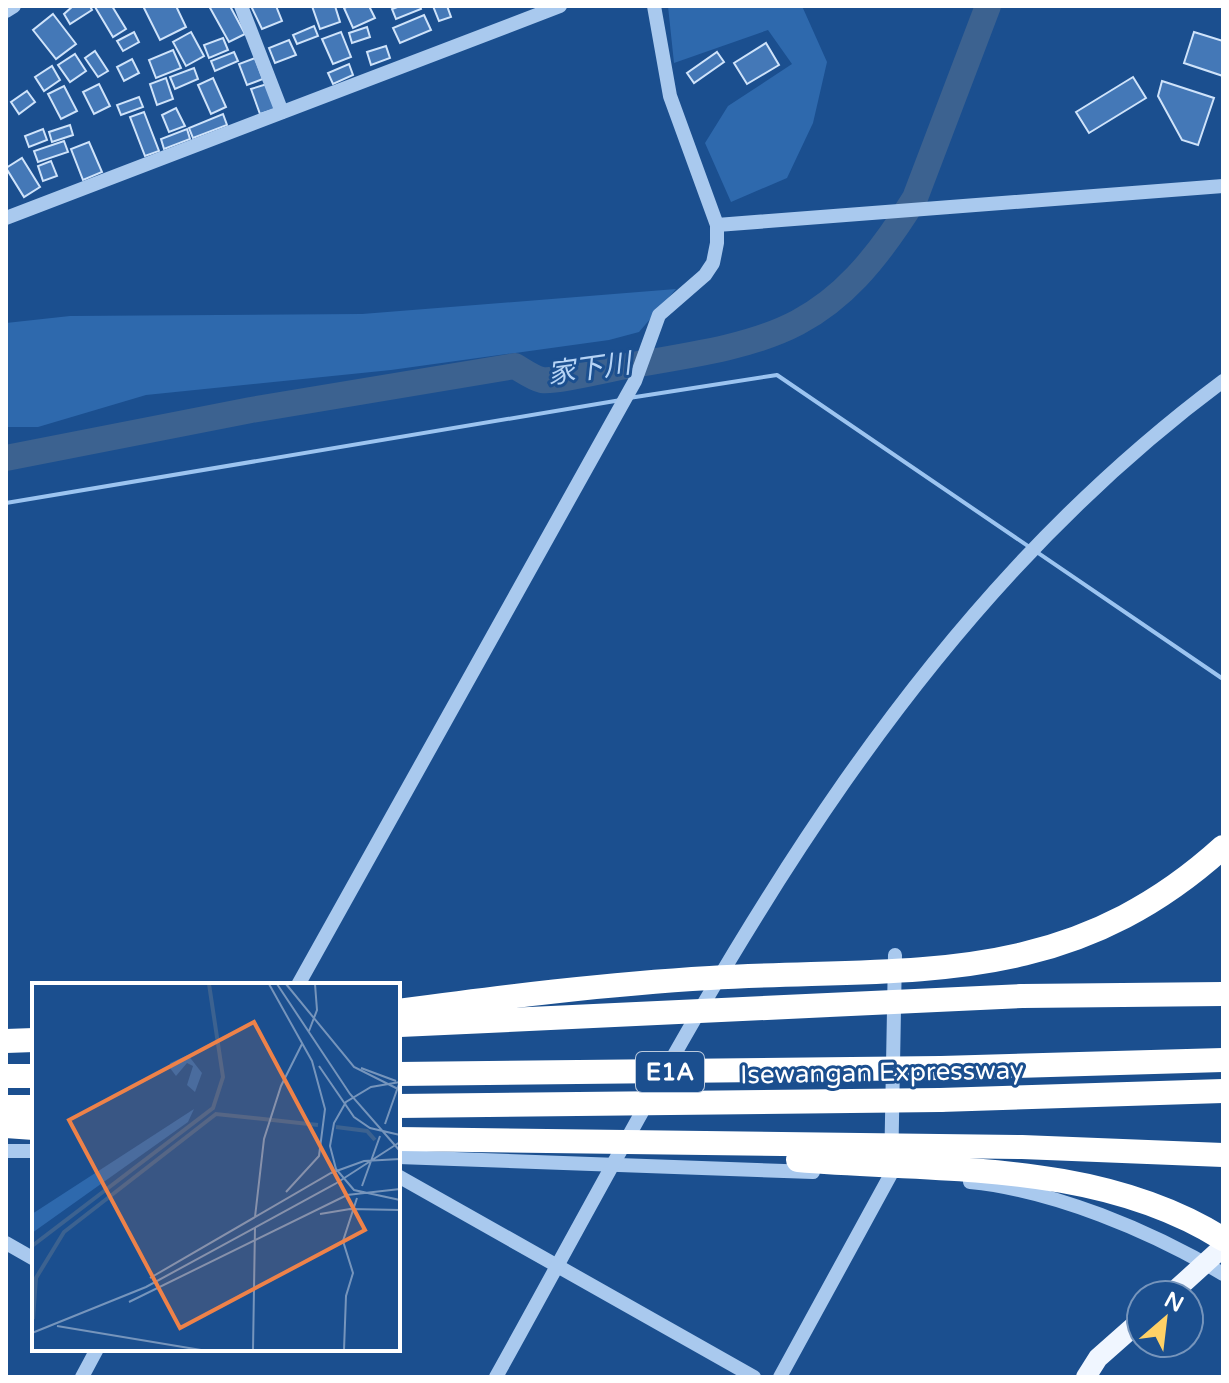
<svg xmlns="http://www.w3.org/2000/svg" width="1229" height="1383" viewBox="0 0 1229 1383" font-family="'Varela Round','Noto Sans JP',sans-serif">
<style>
.green{fill:#2e69ad}
.lines{fill:none;stroke-linecap:round;stroke-linejoin:round}
.stream{stroke:#9cc4f0;stroke-width:4}
.river{stroke:#3c6290;stroke-width:26}
.building{fill:#4478b7;stroke:#cfe3fa;stroke-width:2}
.minor{stroke:#a9c9ee;stroke-width:14}
.major{stroke:#f0f6ff;stroke-width:20}
.highway{stroke:#fff;stroke-width:24}
.highway-bridge{stroke:#fff;stroke-width:24}
.labels{text-anchor:middle;stroke-width:6;stroke-linejoin:round;paint-order:stroke}
.shield{fill:#1b4f8f;stroke:#bbcadd;stroke-width:2}
.shield-label{font-size:24px;font-weight:bold;fill:#fff}
.street-label{font-size:26px;fill:#fff;stroke:#1b4f8f}
.water-label{font-size:28px;font-style:italic;fill:#b5d3f5;stroke:#1b4f8f}
.inset-river{fill:none;stroke:#3c6290;stroke-width:4}
.inset-road{fill:none;stroke:#7695bc;stroke-width:2}
.view{fill:#ee8249;fill-opacity:0.15;stroke:#ee8249;stroke-width:4}
.inset-edge{fill:none;stroke:#fff;stroke-width:4}
</style>
<rect width="100%" height="100%" fill="#1b4f8f"/>
<g class="green">
<polygon points="668,6 802,6 827,62 813,123 787,178 731,202 705,143 728,106 792,64 768,30 674,63"/>
<polygon points="676,289 639,332 609,340 391,370 146,395 38,427 6,427 6,323 70,316 362,314"/>
</g>
<g class="lines">
<g class="stream">
<polyline points="629,398 777,375 1223,679"/>
<polyline points="6,503 621,400"/>
</g>
<path class="river" d="M6 458 251 410 515 366C522 370 533 378 542 380 557 382 608 369 627 366 776 341 831 334 915 198L988 6"/>
</g>
<g class="building">
<polygon points="73,6 90,6 92,10 70,24 64,14"/>
<polygon points="112,6 126,29 113,37 95,7"/>
<polygon points="143,6 176,6 186,27 160,40"/>
<polygon points="209,6 230,6 245,34 229,42"/>
<polygon points="251,6 276,6 282,21 262,29"/>
<polygon points="312,6 335,6 340,22 320,29"/>
<polygon points="349,6 369,6 375,18 353,28 344,8"/>
<polygon points="400,6 420,6 421,9 396,19 392,9"/>
<polygon points="433,6 447,6 451,17 439,21"/>
<polygon points="53,14 76,44 56,59 33,30"/>
<polygon points="424,15 431,30 400,43 393,28"/>
<polygon points="314,26 318,36 297,44 293,35"/>
<polygon points="367,27 370,37 352,43 349,33"/>
<polygon points="134,32 139,42 123,51 117,41"/>
<polygon points="191,32 204,56 186,66 173,42"/>
<polygon points="341,32 351,57 333,64 322,39"/>
<polygon points="1194,32 1223,41 1223,76 1184,63"/>
<polygon points="223,38 228,50 209,58 204,45"/>
<polygon points="289,40 296,55 275,63 269,48"/>
<polygon points="766,43 779,65 747,84 734,63"/>
<polygon points="386,46 390,58 371,65 367,52"/>
<polygon points="173,50 181,68 156,78 149,60"/>
<polygon points="95,51 108,71 98,77 85,58"/>
<polygon points="234,52 238,61 215,71 211,61"/>
<polygon points="717,52 724,62 694,83 687,73"/>
<polygon points="75,54 86,71 70,82 58,65"/>
<polygon points="255,58 263,79 247,85 239,64"/>
<polygon points="132,59 139,73 124,81 117,67"/>
<polygon points="349,64 353,75 333,84 328,73"/>
<polygon points="52,66 60,80 44,91 35,77"/>
<polygon points="194,68 198,79 175,89 170,77"/>
<polygon points="1133,77 1146,98 1089,133 1076,112"/>
<polygon points="166,78 173,99 157,105 150,84"/>
<polygon points="213,78 226,107 211,114 198,85"/>
<polygon points="1162,81 1214,98 1198,145 1182,140 1158,96"/>
<polygon points="99,84 110,106 94,114 83,92"/>
<polygon points="267,84 276,109 260,114 251,89"/>
<polygon points="64,86 77,111 61,119 48,94"/>
<polygon points="27,91 35,102 19,114 11,102"/>
<polygon points="139,97 143,107 121,115 117,105"/>
<polygon points="176,108 185,126 169,132 162,115"/>
<polygon points="144,112 159,151 145,156 130,117"/>
<polygon points="223,114 227,125 193,138 189,128"/>
<polygon points="70,125 73,135 52,142 49,132"/>
<polygon points="43,129 47,140 29,147 25,136"/>
<polygon points="187,129 190,139 164,149 161,139"/>
<polygon points="64,141 68,152 38,162 34,151"/>
<polygon points="89,142 102,172 83,180 71,149"/>
<polygon points="22,158 40,187 24,197 6,168"/>
<polygon points="51,161 57,176 43,181 38,166"/>
</g>
<g class="lines">
<g class="minor">
<polyline points="241,6 282,112"/>
<polyline points="6,11 14,6"/>
<polyline points="6,218 560,6"/>
<polyline points="717,225 1223,186"/>
<polyline points="298,985 635,381 659,315 705,275 713,263 717,243 717,225 670,96 654,6"/>
<polyline points="6,1151 34,1151"/>
<polyline points="398,1157 813,1172"/>
<polyline points="398,1176 754,1377"/>
<path d="M970 1182C1053 1190 1151 1231 1223 1274"/>
<polyline points="6,1243 34,1259"/>
<polyline points="82,1377 97,1349"/>
<path d="M496 1377C700 1010 877 639 1223 381"/>
<polyline points="780,1377 891,1174 895,955"/>
</g>
<g class="major">
<polyline points="1170,1295 1223,1247"/>
<polyline points="1086,1377 1098,1358 1141,1320"/>
</g>
<g class="highway">
<polyline points="1022,996 1223,994"/>
<polyline points="6,1041 34,1040"/>
<polyline points="941,1068 1223,1060"/>
<polyline points="6,1076 34,1076"/>
<polyline points="940,1100 1223,1091"/>
<polyline points="6,1107 34,1107"/>
<polyline points="6,1126 34,1128"/>
</g>
<g class="highway-bridge">
<path d="M398 1011C502 997 606 984 710 978 907 966 1063 992 1223 847"/>
<polyline points="400,1025 1022,996"/>
<polyline points="398,1074 941,1068"/>
<polyline points="398,1106 940,1100"/>
<polyline points="398,1139 1022,1147 1223,1155"/>
<path d="M798 1160C940 1172 1097 1160 1223 1239"/>
</g>
</g>
<g class="labels">
<rect class="shield" x="636" y="1052" width="68" height="40" rx="6"/>
<g class="shield-label">
<text x="670" y="1080">E1A</text>
</g>
<g class="street-label">
<text transform="translate(882 1072) rotate(-1)" y="9">Isewangan Expressway</text>
</g>
<g class="water-label">
<text transform="translate(589 368) rotate(-8)" y="10">家下川</text>
</g>
</g>
<g transform="translate(32 983)">
<rect width="368" height="368" fill="#1b4f8f"/>
<path d="M156 72 170 90 163 109 155 102 161 83 155 80 144 93 138 85V80ZM162 126 156 139 0 250V231Z" fill="#2e69ad"/>
<path class="inset-river" d="M304 144 335 148 343 157M0 263 181 125 191 94 177 1M1 336 4 295 32 249 184 131 286 142"/>
<path class="inset-road" d="M237 1 280 78 293 126 287 173 254 209M245 1 318 111 368 168M254 1 322 84 368 107M277 48 285 27 283 1M287 83 322 134 338 145 368 152M329 85 364 98M368 99 339 104 314 119 302 140 298 163 304 186 322 207 368 217M353 141 367 101M330 203 348 153M288 231 318 226 368 227M223 234 232 156 249 103 270 61M118 295 299 190 332 178 368 176M97 319 315 212 368 206M25 343 169 367M0 350 114 304 303 201 368 159M221 367 223 244M312 367 314 313 321 290 311 258 325 215"/>
<path class="view" d="M222 39 333 247 148 345 37 137Z"/>
<rect width="368" height="368" class="inset-edge"/>
</g>
<rect width="1229" height="1383" fill="none" stroke="#ffffff" stroke-width="16"/>
<g transform="translate(1165 1319) rotate(28)"><circle r="38" fill="#1b4f8f" stroke="#7695bc" stroke-width="2"/>
<path d="M0-6L14 30L0 20L-14 30Z" fill="#ffd166"/>
<text y="-12" font-size="22" font-weight="bold" text-anchor="middle" fill="#ffffff">N</text>
</g>
</svg>
